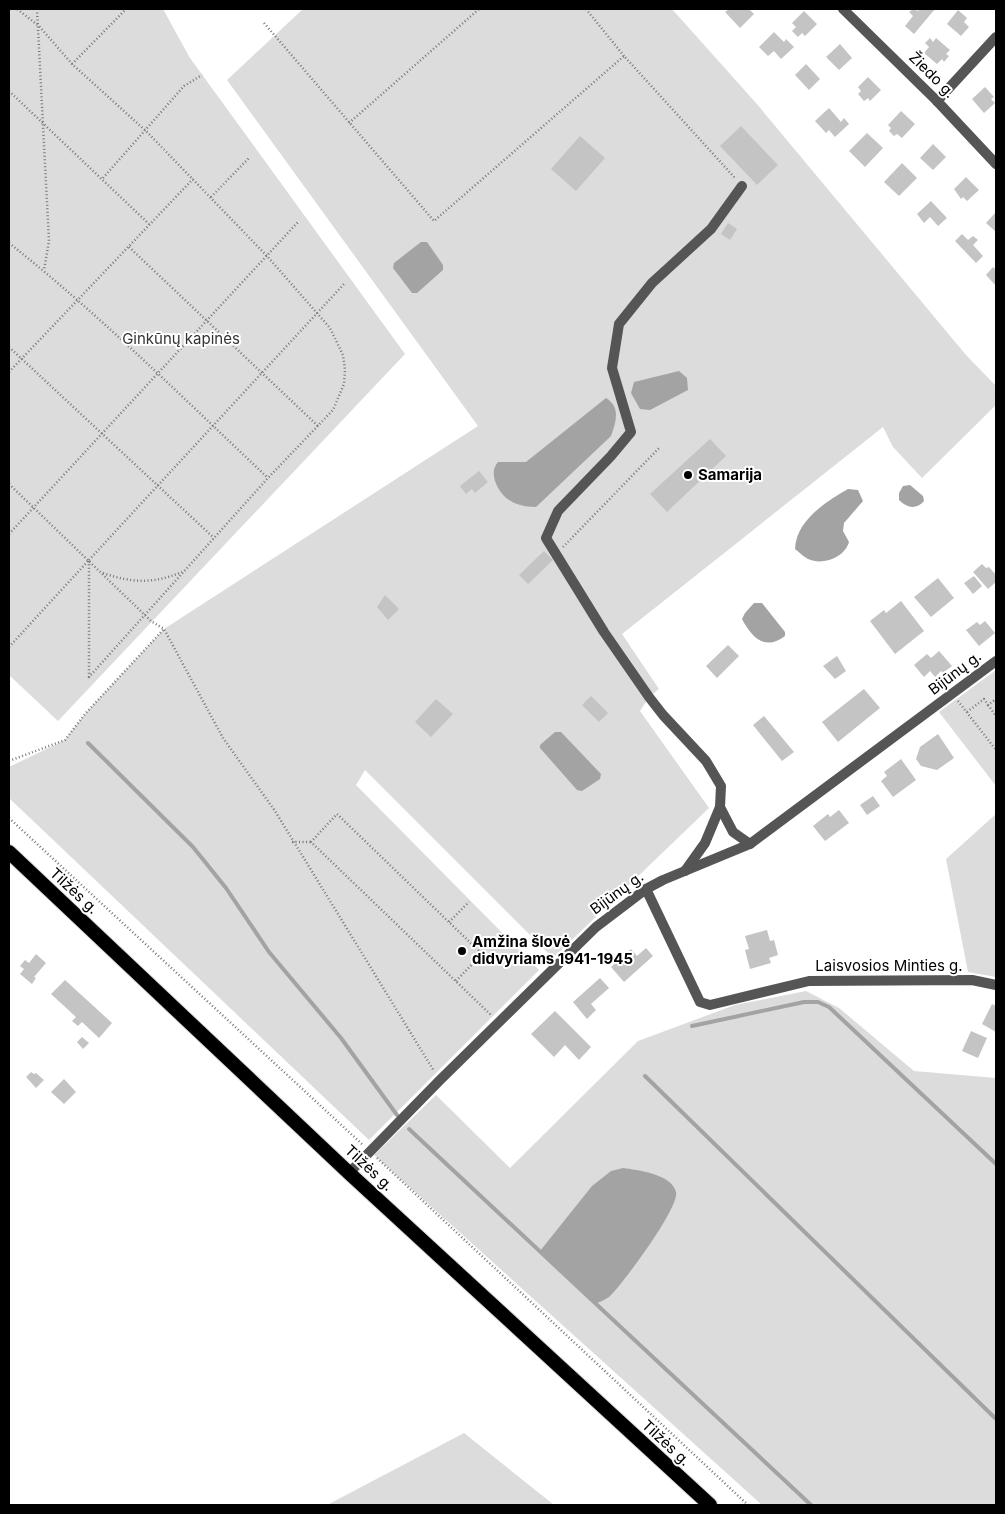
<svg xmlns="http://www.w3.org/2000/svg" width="1005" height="1514" viewBox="0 0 1005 1514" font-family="Inter,sans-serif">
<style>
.green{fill:#dcdcdc}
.water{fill:#a3a3a3}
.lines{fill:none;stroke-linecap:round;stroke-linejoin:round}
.stream{stroke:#a3a3a3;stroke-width:4}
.building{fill:#c4c4c4}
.trunk-casing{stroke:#dbdbdb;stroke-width:16}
.path{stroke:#777;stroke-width:2.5;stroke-dasharray:1 2.5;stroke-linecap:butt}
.minor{stroke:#555;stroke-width:10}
.trunk{stroke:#000;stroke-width:14}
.poi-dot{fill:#000;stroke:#fff;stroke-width:2}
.labels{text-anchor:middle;stroke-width:4;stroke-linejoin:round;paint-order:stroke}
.street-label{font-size:15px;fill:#000;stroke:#fff}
.park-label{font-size:15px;fill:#333;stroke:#fff}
.poi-label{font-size:15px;font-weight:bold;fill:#000;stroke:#fff;text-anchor:start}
</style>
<rect width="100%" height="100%" fill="#fff"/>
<g class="green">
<polygon points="9,9 163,9 190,58 405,354 58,721 9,675"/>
<polygon points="303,9 672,9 756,103 966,355 996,386 996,405 922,478 893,447 883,427 622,634 659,689 649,697 640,711 709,808 553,958 365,770 356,785 539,970 369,1140 9,798 9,767 65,740 85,714 164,629 478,426 227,80"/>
<polygon points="996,670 996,786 939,712"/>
<polygon points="996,814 996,977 968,972 946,859"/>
<polygon points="806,991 839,1008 914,1071 996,1078 996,1505 762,1505 374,1155 436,1095 510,1168 638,1041 735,1005"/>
<polygon points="464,1433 554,1505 327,1505"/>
</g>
<g class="water">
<polygon points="421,242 427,242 443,265 443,270 417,293 412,293 393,268 394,263"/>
<polygon points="679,371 687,378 688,390 650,410 640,409 631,393 634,382"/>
<path d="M606 398C621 407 616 422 611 436L536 507C516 507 502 500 495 481 493 474 493 468 498 462H526Z"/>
<path d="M910 485 923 496 924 501C916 510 907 508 899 500V493L903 486Z"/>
<path d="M848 489 858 490 863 501 844 523 843 531 849 542C845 557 823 566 808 559 804 557 799 552 795 549 796 521 825 502 848 489Z"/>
<path d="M754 603H762L785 632V636C765 651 752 638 742 619L745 613Z"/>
<polygon points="555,732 561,732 601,774 600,779 582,791 577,790 540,748 540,745"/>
<path d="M623 1168C637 1170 672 1174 676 1192 680 1207 622 1285 609 1297 605 1300 599 1302 595 1304L540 1251 592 1186 611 1171Z"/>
</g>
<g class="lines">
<g class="stream">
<polyline points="88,743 193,847 226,888 269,952 341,1038 397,1115"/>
<polyline points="692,1026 804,1002 818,1002 829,1007 996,1164"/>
<polyline points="645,1076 996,1419"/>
<polyline points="409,1129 811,1505"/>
</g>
</g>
<g class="building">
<polygon points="729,9 749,9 754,14 740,28 725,12"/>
<polygon points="913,9 918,11 920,9 935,9 914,34 905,26 913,16 909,12"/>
<polygon points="958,10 967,18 964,22 969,27 961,36 947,24"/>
<polygon points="804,11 817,24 805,36 802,33 798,37 792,31 796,27 792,23"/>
<polygon points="774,32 784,42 786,39 794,47 781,59 774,51 768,56 759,47"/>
<polygon points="930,38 933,42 936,38 950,50 946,54 949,56 944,62 942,59 937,64 924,53 929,47 925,43"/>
<polygon points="840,44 852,58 839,70 826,57"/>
<polygon points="806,64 820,79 809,90 795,75"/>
<polygon points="868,77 881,90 870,101 868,98 864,101 858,94 861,91 858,87"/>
<polygon points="985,87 994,97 991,99 995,103 984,113 972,99"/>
<polygon points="829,108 841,122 844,118 849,124 835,137 829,130 826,133 815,121"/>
<polygon points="901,111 915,124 902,138 897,134 894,136 889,131 891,128 888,125"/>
<polygon points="741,126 778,165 757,185 720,146"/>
<polygon points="867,133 883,148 865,167 849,151"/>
<polygon points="580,136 605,158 576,191 551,169"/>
<polygon points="933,144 946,157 933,170 920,158"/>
<polygon points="902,163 917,178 899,196 884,182"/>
<polygon points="966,177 979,190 967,201 963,197 961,199 954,189"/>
<polygon points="931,201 947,218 938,226 930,217 924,223 917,214"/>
<polygon points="996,212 996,232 986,223"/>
<polygon points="728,223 737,229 730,240 721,234"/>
<polygon points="962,234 968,240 973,236 978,240 973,245 983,256 976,263 955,241"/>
<polygon points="993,267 996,270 996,286 986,275"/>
<polygon points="710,439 726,456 667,512 650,494"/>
<polygon points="479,471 488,482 475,493 472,489 466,494 460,486"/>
<polygon points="544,551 553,560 528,584 519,575"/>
<polygon points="982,564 986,568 989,567 996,575 996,582 988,589 973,572"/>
<polygon points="974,576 982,586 973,594 964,583"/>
<polygon points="938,578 954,598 931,617 914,597"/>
<polygon points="385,595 399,609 388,620 377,607"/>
<polygon points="901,601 924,631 895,654 870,621 884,610 886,613"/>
<polygon points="985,621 995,633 979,646 966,630 977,622 980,625"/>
<polygon points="728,645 739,656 717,678 706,666"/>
<polygon points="939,651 952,666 943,673 941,671 935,677 930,671 924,677 914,665 927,654 931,658"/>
<polygon points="837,656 846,671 835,679 823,666"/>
<polygon points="864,689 880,708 838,742 822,722"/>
<polygon points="591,696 608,713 599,722 582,705"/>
<polygon points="436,699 453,714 431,737 415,722"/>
<polygon points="764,716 794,752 782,761 753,725"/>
<polygon points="938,734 954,758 937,770 921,766 916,759 920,747"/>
<polygon points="901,759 916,780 893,797 881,781 887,776 884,772"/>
<polygon points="873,796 880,806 867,815 860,805"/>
<polygon points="839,810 849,823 825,841 813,826 828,814 830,817"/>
<polygon points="767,930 770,941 774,940 778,955 769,958 771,963 750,969 745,950 749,949 745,936"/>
<polygon points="646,948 653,956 624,982 611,967 631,949 637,956"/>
<polygon points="36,954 46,963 34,977 36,978 32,984 20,974 24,969 20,966 25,960 29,963"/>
<polygon points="600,978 609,988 591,1004 596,1010 587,1019 573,1002"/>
<polygon points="65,980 112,1023 99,1038 82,1022 78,1026 72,1021 76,1017 51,994"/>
<polygon points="992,1004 996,1006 996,1032 982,1024"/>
<polygon points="555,1011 591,1047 579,1060 565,1045 554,1057 531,1034"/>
<polygon points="971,1031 987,1038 978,1058 962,1051"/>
<polygon points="82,1037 89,1043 83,1049 77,1042"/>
<polygon points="31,1072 34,1074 36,1073 44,1080 36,1088 26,1077"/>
<polygon points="64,1079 76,1092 64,1104 51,1092"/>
</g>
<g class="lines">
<defs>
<polyline id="trunk" points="9,852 349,1173 710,1505"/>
</defs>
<use href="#trunk" class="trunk-casing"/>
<g class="path">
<polyline points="37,9 49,241 44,270"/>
<polyline points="586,9 624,56"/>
<polyline points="264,23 434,221 624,56 735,178"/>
<polyline points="72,64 126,9"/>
<polyline points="9,91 149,224"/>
<polyline points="349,123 479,9"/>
<polyline points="103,178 184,86 202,75"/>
<polyline points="211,197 250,157"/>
<path d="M9 243C100 315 183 398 268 478"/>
<polyline points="129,247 318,426"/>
<polyline points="9,347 214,538"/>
<polyline points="9,372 193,179"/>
<polyline points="9,484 151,621 164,629 223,738 275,811 434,1071"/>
<polyline points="9,534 298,222"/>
<polyline points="563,547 660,447"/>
<polyline points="89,560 344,284"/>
<path d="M103 573C132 583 153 584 182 572"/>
<polyline points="9,647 89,560 89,677 268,478 333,410 344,384 345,370 343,355 330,328 267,256 146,131 72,64 39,26 17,9"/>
<polyline points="958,701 996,750"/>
<polyline points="988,705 996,716"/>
<polyline points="967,712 984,699 988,705 996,699"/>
<polyline points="9,761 65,740 85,714 164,629"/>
<polyline points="9,818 363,1145"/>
<polyline points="292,842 311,842"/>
<polyline points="449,922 469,902"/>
<polyline points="456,981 482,954 337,814 311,842 492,1016"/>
<polyline points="377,1158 748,1505"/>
</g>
<g class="minor">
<polyline points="843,9 937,101 996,164"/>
<polyline points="937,101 996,37"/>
<polyline points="742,186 711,229 652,283 619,324 612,368 631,432 611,456 558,511 546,538 604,632 649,697 663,715 706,761 721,786 720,807 733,832 750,844"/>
<polyline points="685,871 705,843 720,807"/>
<polyline points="646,889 700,1002 710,1005 809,981 972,980 996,985"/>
<polyline points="349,1173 440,1080 596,927 646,889 663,880 750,844 996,661"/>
</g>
<use href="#trunk" class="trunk"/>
</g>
<g class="poi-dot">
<circle cx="688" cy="475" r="5"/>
<circle cx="462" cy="951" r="5"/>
</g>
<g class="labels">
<g class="street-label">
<text transform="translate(932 75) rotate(45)" y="5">Žiedo g.</text>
<text transform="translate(955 673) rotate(-37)" y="5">Bijūnų g.</text>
<text transform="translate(74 891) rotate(43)" y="5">Tilžės g.</text>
<text transform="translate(617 893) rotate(-36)" y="5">Bijūnų g.</text>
<text x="889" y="971">Laisvosios Minties g.</text>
<text transform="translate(369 1168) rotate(43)" y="5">Tilžės g.</text>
<text transform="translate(666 1443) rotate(43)" y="5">Tilžės g.</text>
</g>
<g class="park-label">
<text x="181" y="344">Ginkūnų kapinės</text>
</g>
<g class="poi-label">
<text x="698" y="480">Samarija</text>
<text x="472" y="947">Amžina šlovė<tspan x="472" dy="17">didvyriams 1941-1945</tspan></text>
</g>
</g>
<rect width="1005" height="1514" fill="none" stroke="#000000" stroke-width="20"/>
</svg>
